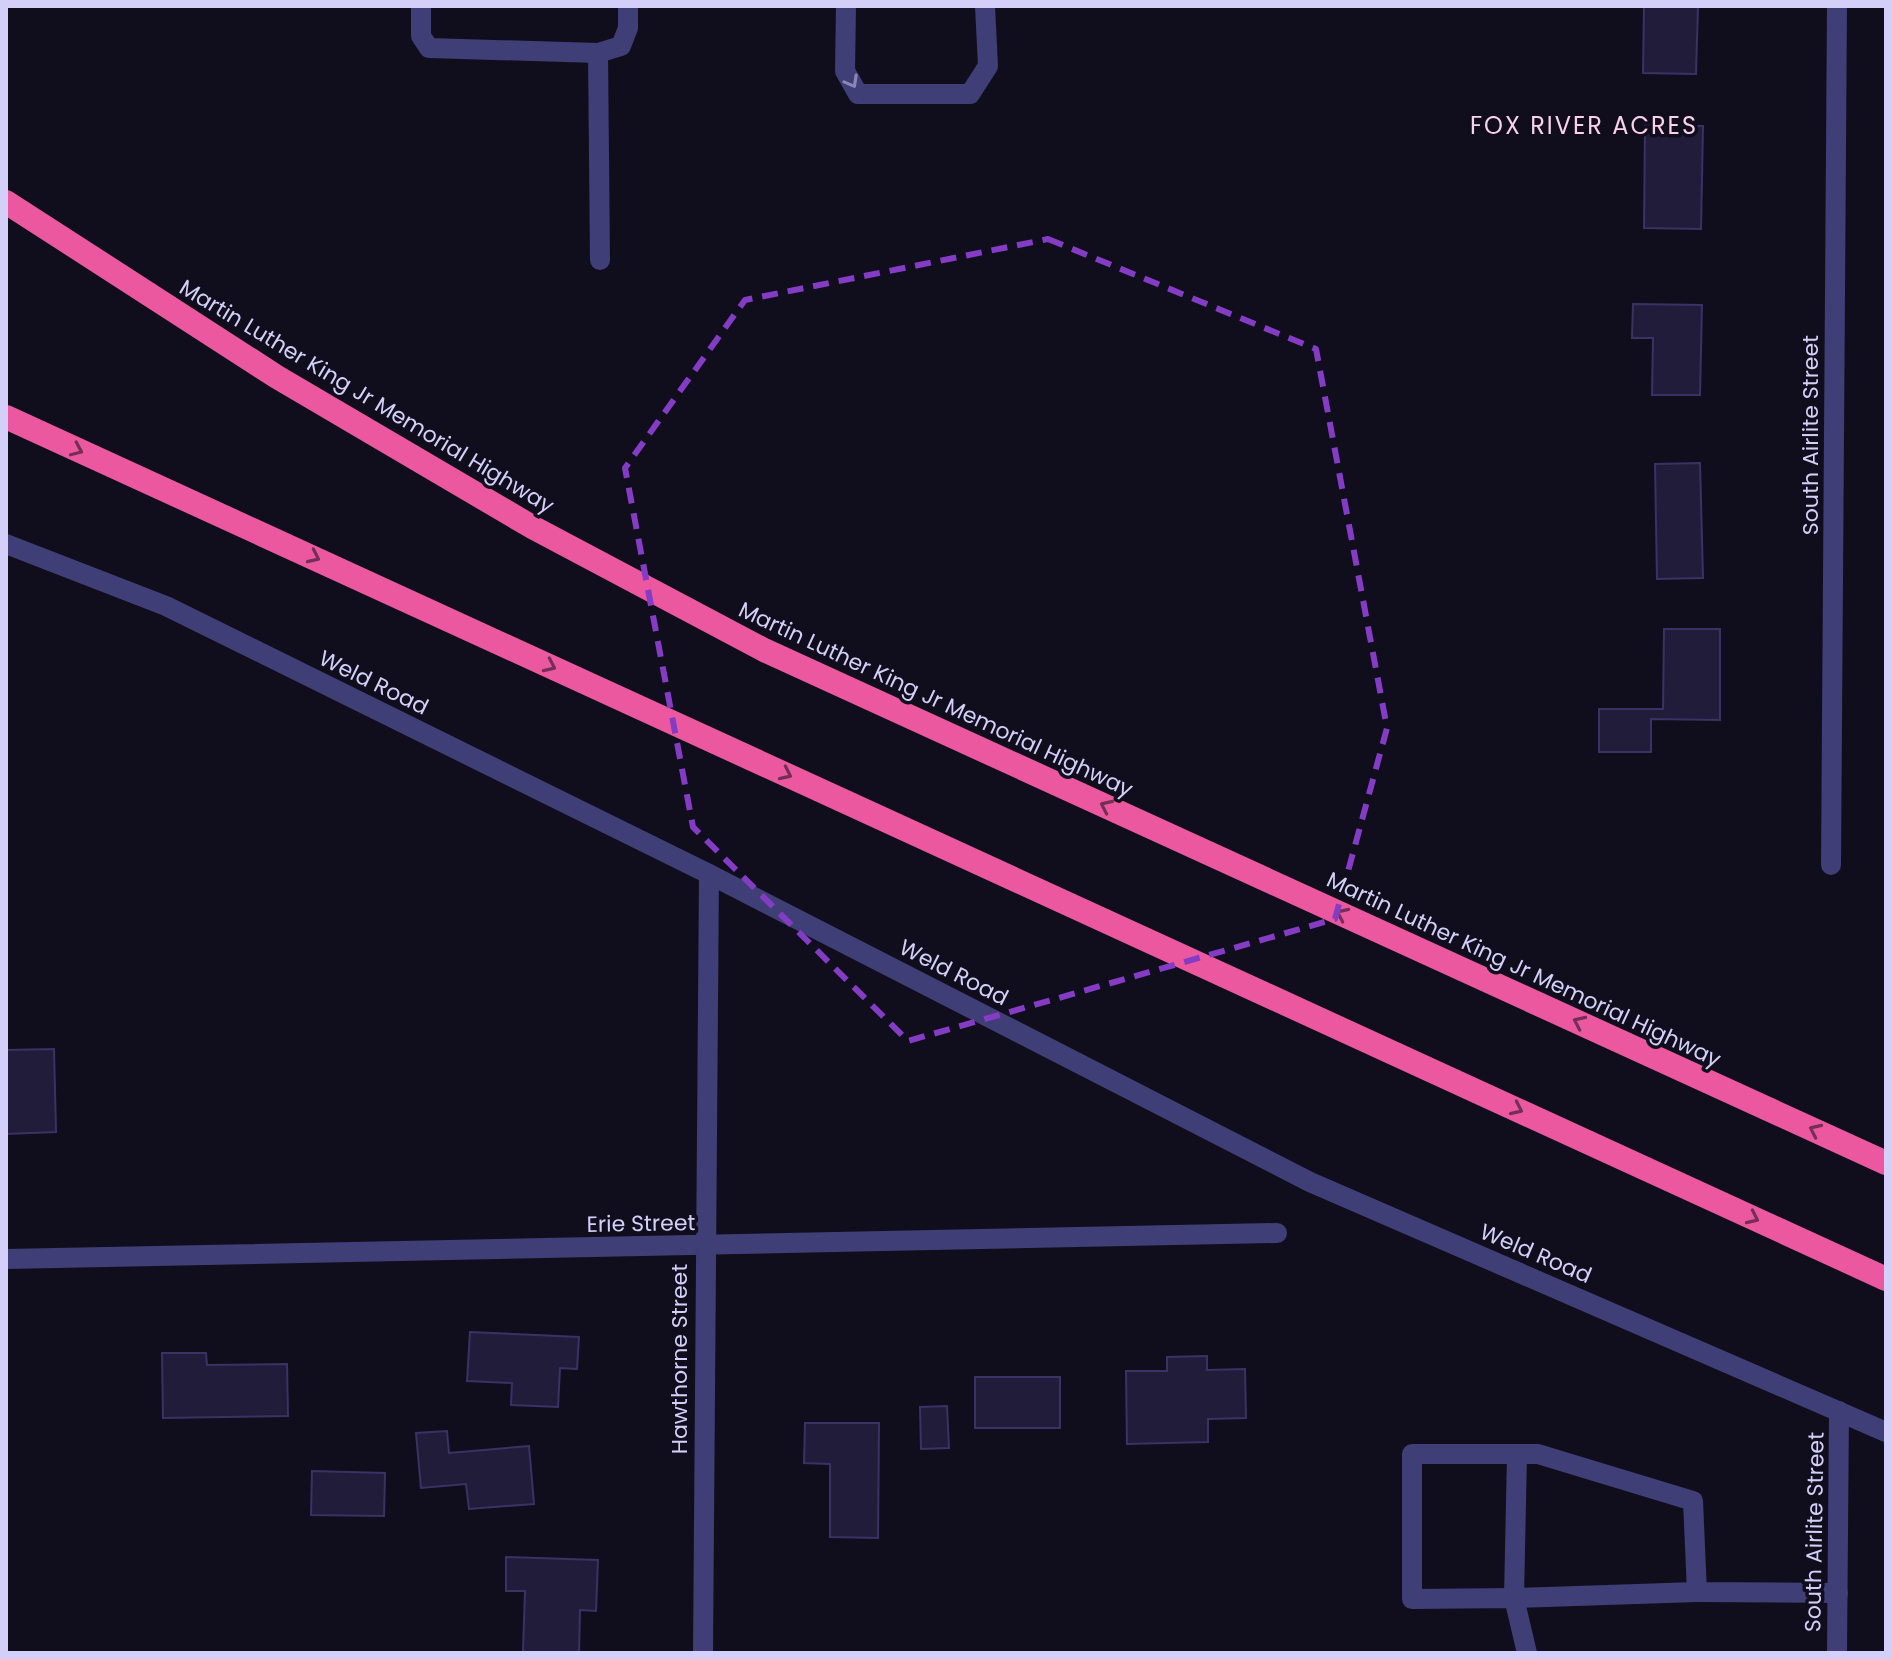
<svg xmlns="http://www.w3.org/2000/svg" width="1892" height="1659" viewBox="0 0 1892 1659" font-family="Poppins,sans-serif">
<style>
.building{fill:#221c3b;stroke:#3b3164;stroke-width:2}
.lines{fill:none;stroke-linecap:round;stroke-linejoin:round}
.minor{stroke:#403e76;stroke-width:20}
.highway{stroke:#eb589f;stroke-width:24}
.oneway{stroke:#8a86b8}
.oneway2{stroke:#732f57}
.marked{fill:none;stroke:#843cc5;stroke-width:6;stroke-dasharray:16 10;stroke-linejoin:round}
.labels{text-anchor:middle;stroke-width:7;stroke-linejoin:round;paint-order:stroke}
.street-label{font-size:22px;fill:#d4cff9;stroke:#100e1c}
.neighbourhood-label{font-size:24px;letter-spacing:2px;fill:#f9d1eb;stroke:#100e1c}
</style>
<rect width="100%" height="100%" fill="#100e1c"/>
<g class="building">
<polygon points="1644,6 1698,6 1696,74 1643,73"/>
<polygon points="1645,125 1703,126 1701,229 1644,228"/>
<polygon points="1633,304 1702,305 1700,395 1652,395 1653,338 1632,338"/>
<polygon points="1700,463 1703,578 1657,579 1655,464"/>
<polygon points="1664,629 1720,629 1720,720 1651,719 1651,752 1599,752 1599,709 1663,709"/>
<polygon points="54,1049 56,1132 6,1134 6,1050"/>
<polygon points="470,1332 579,1337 577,1369 560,1368 558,1407 511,1405 512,1383 467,1381"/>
<polygon points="162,1353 206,1353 207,1365 287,1364 288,1416 163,1418"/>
<polygon points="1207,1356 1207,1370 1245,1369 1246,1418 1208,1419 1208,1442 1127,1444 1126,1371 1167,1371 1167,1357"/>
<rect x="975" y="1377" width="85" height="51"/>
<polygon points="947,1406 949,1448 921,1449 920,1407"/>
<polygon points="805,1423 879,1423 878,1538 830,1537 830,1464 804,1463"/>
<polygon points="447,1431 449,1453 529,1446 534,1504 469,1509 466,1484 421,1488 416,1433"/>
<polygon points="312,1471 385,1473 384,1516 311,1515"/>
<polygon points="506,1557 598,1560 596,1611 580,1610 579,1653 523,1652 525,1591 506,1591"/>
</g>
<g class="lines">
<g class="minor">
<polyline points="421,6 421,36 429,48 598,53 600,260"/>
<polyline points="846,6 845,71 858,94 970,94 988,66 985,6"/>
<polyline points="598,53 621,46 628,28 628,6"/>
<polyline points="6,544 166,606 709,874 1310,1182 1886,1432"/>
<polyline points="1831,865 1837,6"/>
<polyline points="6,1259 1277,1233"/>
<polyline points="1517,1454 1514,1598 1697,1592"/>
<polyline points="703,1653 709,874"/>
<polyline points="1527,1653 1514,1598 1412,1599 1412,1454 1538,1454 1693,1501 1697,1592 1838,1593"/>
<polyline points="1837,1653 1839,1411"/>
</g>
<g class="highway">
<polyline points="6,202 277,377 534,528 764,650 1886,1163"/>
<polyline points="6,417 1886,1279"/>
</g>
</g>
<defs><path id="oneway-chevron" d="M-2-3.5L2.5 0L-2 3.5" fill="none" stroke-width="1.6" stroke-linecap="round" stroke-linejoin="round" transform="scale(2)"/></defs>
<use class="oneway" href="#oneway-chevron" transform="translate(852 82) rotate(61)"/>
<g class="oneway2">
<use href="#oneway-chevron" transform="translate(77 450) rotate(24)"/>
<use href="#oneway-chevron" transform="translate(314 557) rotate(25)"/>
<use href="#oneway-chevron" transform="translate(550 666) rotate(25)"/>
<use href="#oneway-chevron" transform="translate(786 774) rotate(25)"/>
<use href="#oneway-chevron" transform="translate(1106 806) rotate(-155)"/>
<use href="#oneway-chevron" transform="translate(1342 914) rotate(-155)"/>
<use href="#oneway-chevron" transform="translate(1579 1022) rotate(-155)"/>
<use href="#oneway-chevron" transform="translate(1517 1109) rotate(25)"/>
<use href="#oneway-chevron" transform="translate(1815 1130) rotate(-155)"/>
<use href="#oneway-chevron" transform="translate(1753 1218) rotate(25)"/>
</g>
<path class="marked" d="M1048 239 1316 349 1387 728 1335 919 908 1041 693 827 625 468 745 300Z"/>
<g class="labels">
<g class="street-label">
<text transform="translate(367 396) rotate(31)" y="8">Martin Luther King Jr Memorial Highway</text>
<text transform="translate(1810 435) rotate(-90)" y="8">South Airlite Street</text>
<text transform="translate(374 682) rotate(26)" y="8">Weld Road</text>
<text transform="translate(936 699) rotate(25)" y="8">Martin Luther King Jr Memorial Highway</text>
<text transform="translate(1524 969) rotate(25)" y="8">Martin Luther King Jr Memorial Highway</text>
<text transform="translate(954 972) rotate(27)" y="8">Weld Road</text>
<text transform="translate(641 1223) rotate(-1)" y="8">Erie Street</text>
<text transform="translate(1536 1253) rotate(23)" y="8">Weld Road</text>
<text transform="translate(679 1359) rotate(-90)" y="8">Hawthorne Street</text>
<text transform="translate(1814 1532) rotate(-89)" y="8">South Airlite Street</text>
</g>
<g class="neighbourhood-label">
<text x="1584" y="134">FOX RIVER ACRES</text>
</g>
</g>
<rect width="1892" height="1659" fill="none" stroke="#d4cff9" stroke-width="16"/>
</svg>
